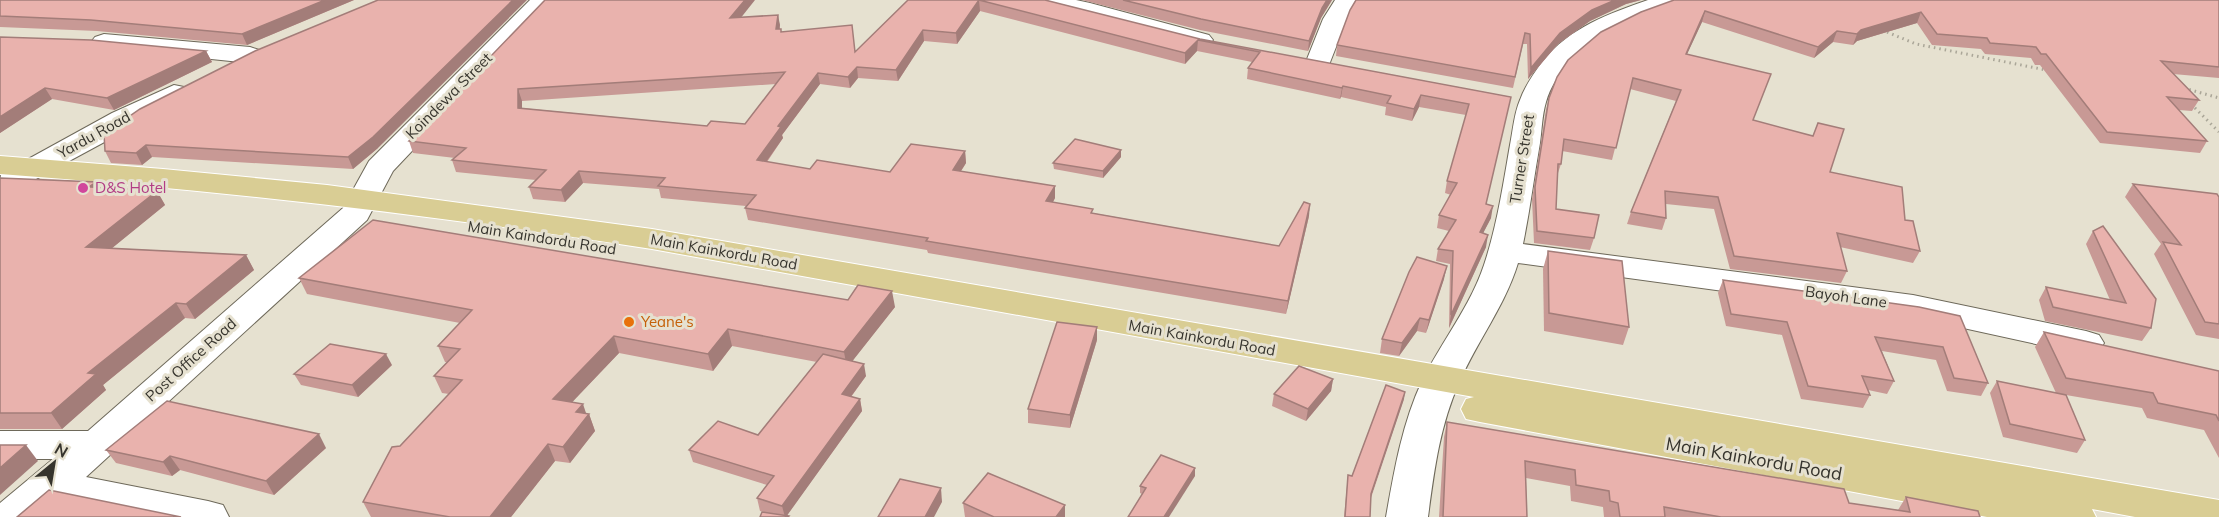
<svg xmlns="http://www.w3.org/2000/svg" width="2219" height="517" viewBox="0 0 2219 517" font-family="Mulish,sans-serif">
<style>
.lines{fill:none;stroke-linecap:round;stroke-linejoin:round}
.minor-casing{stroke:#6e695a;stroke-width:2}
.major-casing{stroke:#fff;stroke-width:2}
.path{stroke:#aaa698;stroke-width:3;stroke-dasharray:1.5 4;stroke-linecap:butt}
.minor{fill:#fff;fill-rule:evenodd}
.major{fill:#d9cd94;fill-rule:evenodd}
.wall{fill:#c89995;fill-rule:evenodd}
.shaded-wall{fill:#a37d79}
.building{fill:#e9b2ad;stroke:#a37d79;stroke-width:1.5;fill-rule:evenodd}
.hotel-dot{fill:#d1479c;stroke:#e6e1d0;stroke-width:2}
.food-dot{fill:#e8710a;stroke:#e6e1d0;stroke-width:2}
.labels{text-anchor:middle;stroke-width:6;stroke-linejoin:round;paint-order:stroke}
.street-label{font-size:15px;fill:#36342d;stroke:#e6e1d0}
.hotel-label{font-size:15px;fill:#b23c85;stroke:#e6e1d0;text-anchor:start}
.food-label{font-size:15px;fill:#c56008;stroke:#e6e1d0;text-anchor:start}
.near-street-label{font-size:18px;fill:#36342d;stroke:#e6e1d0}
</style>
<rect width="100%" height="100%" fill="#e6e1d0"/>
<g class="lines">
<defs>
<g id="minor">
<polygon points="530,0 555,0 393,171 367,220 86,477 208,501 223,505 229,517 127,517 56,503 40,517 0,517 0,503 53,459 0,459 0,431 88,431 343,208 369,161"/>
<polygon points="1029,0 1076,0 1090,3 1209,35 1213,40 1209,45 1200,48 1087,17 1033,5"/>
<polygon points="1335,0 1359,0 1347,19 1327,70 1318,72 1309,70 1305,64 1323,19"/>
<path d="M1648 0H1683L1679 5C1628 23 1564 44 1546 102 1542 115 1542 129 1540 143 1534 177 1530 210 1523 244L1913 295 2086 331 2099 335 2104 343 2099 351 2086 355 1913 317 1518 263C1505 306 1477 341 1459 383 1440 425 1434 471 1428 517H1386C1394 471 1402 424 1422 381 1442 341 1470 307 1484 265 1497 226 1503 185 1510 145 1513 130 1514 114 1520 100 1525 86 1534 73 1543 61 1569 28 1610 13 1648 0Z"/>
<polygon points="104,34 250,47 259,50 263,55 259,60 250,63 95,47 91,42 95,37"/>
<polygon points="174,85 184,87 188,93 184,99 23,186 12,189 0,184 1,174 112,113"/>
</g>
<path id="major" d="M0 156 163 169 327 185 652 229 2219 500V517H2135L2092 509 2096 517H1987L1480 422 1466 419 1461 409 1466 399 1474 397 652 249C435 215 219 190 0 174Z"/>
</defs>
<use href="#minor" class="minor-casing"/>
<use href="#major" class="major-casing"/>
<g class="path">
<polyline points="1882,30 1916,44 2046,70"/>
<polyline points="2184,88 2219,98"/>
<polyline points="2191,104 2219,132"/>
</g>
<use href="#minor" class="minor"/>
<use href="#major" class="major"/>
</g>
<g class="wall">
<polygon points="0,0 354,0 247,45 97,31 0,27"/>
<polygon points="378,0 378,148 353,169 152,157 142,165 111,163 105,151"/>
<path d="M545 0 741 17 778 15 780 29 782 32 855 52 908 0H1045L1200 39 1511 97 1486 204 1491 218 1483 233 1486 247 1449 328 1450 264 1436 261 1438 249 1449 231 1437 228 1439 215 1451 195 1445 193 1447 181 1466 115 1419 107 1412 121 1385 115 1386 107 1341 97 1340 99 1247 79 1248 68 1252 62 1197 51 1185 64 980 11 957 44 924 41 898 81 858 78 850 88 820 84 782 135 783 138 767 162 810 169 890 172 965 151 966 163 961 171 1055 198 1053 202 1093 213 1279 246 1309 216 1286 314 928 253 927 250 748 220 745 208 746 206 661 198 659 189 583 183 565 202 533 199 529 187 536 180 456 172 452 160 455 158 413 153 409 141ZM776 84 745 124 707 126 522 108V101Z"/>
<polygon points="1082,0 1332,0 1321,18 1308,51 1200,30"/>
<polygon points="1356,0 1641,0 1626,4 1590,21 1558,44 1528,79 1527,44 1523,44 1513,88 1336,56 1337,45"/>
<polygon points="1674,0 2219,0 2219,78 2173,74 2199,100 2192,111 2179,110 2207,141 2200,153 2100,143 2040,65 2035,65 2031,58 1985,54 1981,49 1932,45 1917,23 1857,41 1853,45 1833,42 1814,58 1702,22 1687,54 1753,120 1830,172 1905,220 1920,251 1913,263 1840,247 1847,271 1841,283 1730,269 1714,209 1666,204 1666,218 1662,230 1627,224 1631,212 1676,101 1630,89 1612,160 1562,151 1561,164 1557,176 1556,209 1594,238 1590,250 1534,243 1532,199 1546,110 1549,98"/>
<polygon points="0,37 206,51 212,62 114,110 52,99 0,133"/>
<polygon points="1121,157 1103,178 1054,169 1053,163"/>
<polygon points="0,178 96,182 99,188 157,191 165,205 112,248 246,255 254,270 195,319 185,318 103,385 106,390 62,429 0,429"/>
<polygon points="2133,184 2219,197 2219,339 2196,335 2154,254 2161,244 2125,197"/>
<polygon points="2093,231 2151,328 2142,341 2045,321 2039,300 2046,287 2110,300 2086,244"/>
<polygon points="1548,251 1629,327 1623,345 1544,331 1543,269"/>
<polygon points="299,278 848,300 895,307 852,361 866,376 851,397 860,399 862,411 787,515 789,516 789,517 760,517 768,513 760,511 757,498 767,485 693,462 689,450 758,435 817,362 732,346 713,371 619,353 572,402 586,414 589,414 595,431 570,463 555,461 511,517 371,517 363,502 400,446 449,394 442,393 434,376 447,362 445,362 438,346 460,323 307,294"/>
<polygon points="1444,279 1426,333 1417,331 1399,356 1380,353 1382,339"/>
<polygon points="1723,280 1919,307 1988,383 1981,396 1947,391 1936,360 1882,351 1894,381 1887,394 1868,390 1870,395 1863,408 1801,399 1782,335 1726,326 1718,293"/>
<polygon points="2044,332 2219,371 2219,458 2204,430 2147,418 2142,408 2066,395 2085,440 2077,453 2003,437 1990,393 1997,381 2056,393 2035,347"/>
<polygon points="1097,340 1070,428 1028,423 1028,409"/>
<polygon points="392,365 358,397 301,385 294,374"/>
<polygon points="1333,379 1331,391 1306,421 1272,406 1274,394"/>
<polygon points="1404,399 1371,498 1370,517 1344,517 1348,475 1352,476"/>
<polygon points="1447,422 1849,503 1898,510 1906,497 1980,517 1604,517 1603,507 1571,501 1570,486 1526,478 1527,517 1439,517 1444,437"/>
<polygon points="326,448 274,495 180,470 172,476 116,463 106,450"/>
<polygon points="1195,468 1195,476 1142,494 1140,493 1140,486"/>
<polygon points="963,503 1065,517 965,517"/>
</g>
<g class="shaded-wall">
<polygon points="325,0 354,0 247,45 242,34"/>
<polygon points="513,0 527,0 378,148 353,169 348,157"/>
<polygon points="745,0 755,0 732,29 730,18"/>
<polygon points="979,0 980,11 957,44 956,33"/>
<polygon points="1327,0 1332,0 1321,18 1308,51 1309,41 1322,8"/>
<polygon points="1615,0 1641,0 1626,4 1590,21 1558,44 1528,79 1531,68 1560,33 1592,10"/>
<polygon points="1705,11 1702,22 1682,65 1686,54"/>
<polygon points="1921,12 1917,23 1857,41 1853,45 1857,34 1861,30"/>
<polygon points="778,15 780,25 778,40 776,29"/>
<polygon points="923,30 924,41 898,81 896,70"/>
<polygon points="1837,31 1833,42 1814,58 1818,47"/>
<polygon points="1198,40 1197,51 1185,64 1185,53"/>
<polygon points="206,51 212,62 114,110 107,98"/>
<polygon points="857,67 858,78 850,88 848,77"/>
<polygon points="818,73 820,84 782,135 783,138 759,172 757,160 778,126"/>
<polygon points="1343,86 1341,97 1340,99 1342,88"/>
<polygon points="45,88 52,99 0,133 0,117"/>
<polygon points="518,89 522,101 522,119 518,108"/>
<polygon points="1421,95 1419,107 1412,121 1414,109"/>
<polygon points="146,145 152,157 142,165 136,153"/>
<polygon points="1121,150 1121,157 1103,178 1103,171"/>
<polygon points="965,151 966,163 954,182 953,170"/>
<polygon points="579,171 583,183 565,202 561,190"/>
<polygon points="96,182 105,196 89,187"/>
<polygon points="1055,186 1055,198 1047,213 1046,201"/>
<polygon points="157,191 165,205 95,262 86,247"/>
<polygon points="1310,204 1309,216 1286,314 1288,301"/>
<polygon points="1493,206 1491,218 1477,245 1480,232"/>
<polygon points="1488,235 1486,247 1449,328 1451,315"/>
<polygon points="246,255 254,270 195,319 186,304"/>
<polygon points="1447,266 1444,279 1426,333 1429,320"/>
<polygon points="892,291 895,307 847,368 844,352"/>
<polygon points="176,303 185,318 103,385 106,390 62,429 51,413 88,373"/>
<polygon points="1420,318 1417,331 1399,356 1402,343"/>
<polygon points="1097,327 1097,340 1070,428 1070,415"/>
<polygon points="728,329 732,346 713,371 708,354"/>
<polygon points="614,336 619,353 559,416 553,399"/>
<polygon points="386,354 392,365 358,397 352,385"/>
<polygon points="864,364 866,376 844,406 842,394"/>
<polygon points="1333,379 1331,391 1306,421 1308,409"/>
<polygon points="1405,392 1404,399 1369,502 1371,494"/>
<polygon points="860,399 862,411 786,517 785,517 782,506"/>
<polygon points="583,404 587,416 589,414 595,431 570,463 563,447 576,412"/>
<polygon points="319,434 326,448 274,495 266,481"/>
<polygon points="548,444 555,461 511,517 490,517"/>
<polygon points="26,445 38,461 0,495 0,468"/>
<polygon points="170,456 180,470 172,476 163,462"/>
<polygon points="1195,468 1195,476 1169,517 1164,517"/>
<polygon points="941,488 942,502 934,517 925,517"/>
<polygon points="1065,505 1065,517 1056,517"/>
</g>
<g class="building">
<polygon points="0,0 325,0 242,34 91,20 0,16"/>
<polygon points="378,0 513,0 373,137 348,157 146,145 136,153 105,151 104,134 140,109 255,51"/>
<path d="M545 0H745L730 18 778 15 776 29H781V32L852 25 855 52 908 0H1045L1200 39 1511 97 1486 204 1493 206 1480 232 1488 235 1451 315 1453 251 1438 249 1456 220 1439 215 1457 183 1447 181 1469 104 1421 95 1414 109 1387 103 1391 96 1343 86 1342 88 1248 68 1260 52 1198 40 1185 53 979 0 956 33 923 30 896 70 857 67 848 77 818 73 778 126 781 127 757 160 810 169 817 160 890 172 911 144 965 151 953 170 1055 186 1046 201 1093 209 1091 213 1279 246 1304 202 1310 204 1288 301 926 241 928 238 745 208 756 195 658 186 665 178 579 171 561 190 529 187 546 170 452 160 466 148 409 141ZM785 72 745 124 711 121 707 126 518 108V89Z"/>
<polygon points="1123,0 1327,0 1322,8 1309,41 1201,19"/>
<polygon points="1356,0 1615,0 1592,10 1560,33 1531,68 1530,34 1525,33 1515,77 1337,45 1350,10"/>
<polygon points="1674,0 2219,0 2219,67 2161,61 2199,100 2167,97 2207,141 2107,132 2046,54 2041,54 2036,47 1990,43 1987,38 1937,34 1921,12 1861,30 1857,34 1837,31 1818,47 1705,11 1686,54 1771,74 1753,120 1813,136 1818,123 1844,129 1830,172 1902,187 1905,220 1913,221 1920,251 1837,233 1847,271 1734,256 1718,197 1665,191 1666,218 1631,212 1681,90 1633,78 1616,148 1564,139 1561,164 1558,164 1556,209 1599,215 1594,238 1537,231 1535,187 1549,98 1557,77 1568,60 1601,32 1641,12"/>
<polygon points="0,37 91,40 206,51 107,98 45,88 0,117"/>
<polygon points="1075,139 1121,150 1103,171 1053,163"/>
<polygon points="0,178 96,182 89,187 157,191 86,247 246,255 186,304 176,303 88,373 96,374 51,413 0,413"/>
<polygon points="2133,184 2217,194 2219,197 2219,324 2205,322 2163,242 2181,245"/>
<polygon points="373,220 848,300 858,285 892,291 844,352 728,329 708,354 614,336 553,399 583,404 576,412 589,414 563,447 548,444 490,517 450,517 363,502 392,447 400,446 462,380 434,376 460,349 438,346 472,310 299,278"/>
<polygon points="2103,226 2156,299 2151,328 2053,307 2046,287 2126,303 2093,231"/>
<polygon points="1548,251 1622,261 1629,327 1549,313"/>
<polygon points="1417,257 1447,266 1429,320 1420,318 1402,343 1382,339 1409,272"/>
<polygon points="1723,280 1919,307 1960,316 1988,383 1954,378 1943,347 1875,337 1894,381 1862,376 1870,395 1808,386 1787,322 1731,314"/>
<polygon points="1057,322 1097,327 1070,415 1028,409"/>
<polygon points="2044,332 2219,371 2219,421 2216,415 2158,403 2153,393 2066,378"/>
<polygon points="330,344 386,354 352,385 294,374"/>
<polygon points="823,354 864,364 842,394 860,399 782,506 757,498 774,476 689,450 718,421 758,435"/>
<polygon points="1299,366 1333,379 1308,409 1274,394"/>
<polygon points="1997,381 2066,395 2085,440 2010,424"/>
<polygon points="1386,385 1405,392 1371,494 1370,517 1345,517 1348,475 1352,476"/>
<polygon points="167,401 319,434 266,481 170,456 163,462 106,450"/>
<polygon points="1447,422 1844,489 1849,503 1910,512 1906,497 1978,511 1980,517 1721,517 1664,507 1665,517 1620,517 1618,503 1610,501 1609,491 1576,485 1575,470 1525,461 1527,517 1443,517"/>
<polygon points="0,445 26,445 0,468"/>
<polygon points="1161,455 1195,468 1164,517 1128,517 1146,488 1140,486"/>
<polygon points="988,473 1065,505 1056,517 994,517 963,503"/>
<polygon points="900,479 941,488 925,517 878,517"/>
<polygon points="49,490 181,517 17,517"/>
<polygon points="762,512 789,516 788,517 760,517"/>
</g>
<circle class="hotel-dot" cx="83" cy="188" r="6"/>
<circle class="food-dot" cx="629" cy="322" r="6"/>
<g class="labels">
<g class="street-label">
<text transform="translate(449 96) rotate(-45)" y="5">Koindewa Street</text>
<text transform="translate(94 135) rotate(-29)" y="5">Yardu Road</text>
<text transform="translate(1522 159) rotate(-81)" y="5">Turner Street</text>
<text transform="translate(542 238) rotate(9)" y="5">Main Kaindordu Road</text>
<text transform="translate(724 252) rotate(10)" y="5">Main Kainkordu Road</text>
<text transform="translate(1846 297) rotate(8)" y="5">Bayoh Lane</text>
<text transform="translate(1202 338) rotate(10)" y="5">Main Kainkordu Road</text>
<text transform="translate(191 360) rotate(-42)" y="5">Post Office Road</text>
</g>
<g class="hotel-label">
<text x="95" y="193">D&amp;S Hotel</text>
</g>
<g class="food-label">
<text x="641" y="327">Yeane's</text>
</g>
<g class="near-street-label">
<text transform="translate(1754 459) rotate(10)" y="6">Main Kainkordu Road</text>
</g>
</g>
<g transform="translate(54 463) rotate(30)" stroke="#e6e1d0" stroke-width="4.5" paint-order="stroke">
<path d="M0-4.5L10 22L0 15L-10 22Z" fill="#36342d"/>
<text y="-9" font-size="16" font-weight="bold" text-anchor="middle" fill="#36342d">N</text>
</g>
</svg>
